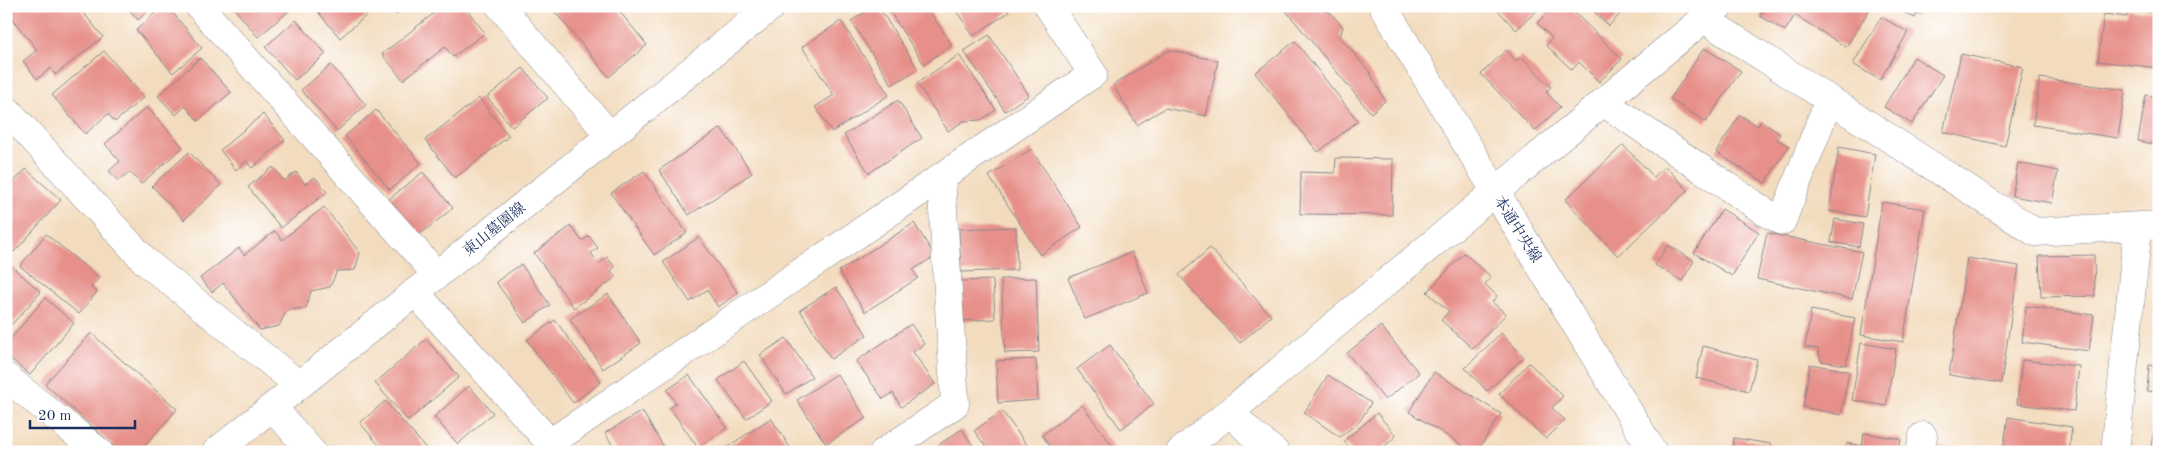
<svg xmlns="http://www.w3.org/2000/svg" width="2165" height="458" viewBox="0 0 2165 458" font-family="'Old Standard TT','Noto Serif JP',serif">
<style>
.building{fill:#e78f89}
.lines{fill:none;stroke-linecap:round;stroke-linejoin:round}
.minor-casing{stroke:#87868e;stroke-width:29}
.minor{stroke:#fff;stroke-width:28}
.labels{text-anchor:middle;stroke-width:5;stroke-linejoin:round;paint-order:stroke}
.street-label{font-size:15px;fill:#1b2f5e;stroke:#fff}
</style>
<rect width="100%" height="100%" fill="#fff"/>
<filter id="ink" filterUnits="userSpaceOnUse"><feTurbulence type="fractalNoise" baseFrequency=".02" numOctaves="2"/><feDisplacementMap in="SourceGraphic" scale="10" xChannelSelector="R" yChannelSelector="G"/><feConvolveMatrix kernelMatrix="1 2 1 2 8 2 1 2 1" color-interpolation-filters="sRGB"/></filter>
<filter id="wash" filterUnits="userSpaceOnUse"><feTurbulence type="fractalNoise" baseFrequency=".0096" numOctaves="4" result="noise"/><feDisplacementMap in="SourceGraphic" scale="20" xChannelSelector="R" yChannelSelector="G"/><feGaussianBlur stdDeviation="1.12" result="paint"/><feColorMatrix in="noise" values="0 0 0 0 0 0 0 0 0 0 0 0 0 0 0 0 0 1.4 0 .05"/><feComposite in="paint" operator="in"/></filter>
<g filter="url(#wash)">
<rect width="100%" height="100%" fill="#f3dcbe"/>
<g id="blocks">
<g class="building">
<polygon points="17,6 78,6 103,37 55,75 51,68 37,79 23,61 37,50 8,13"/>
<polygon points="126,6 153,6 138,20"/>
<polygon points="163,6 167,6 202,48 173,73 136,30"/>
<polygon points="232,6 287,6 290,10 258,37"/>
<polygon points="313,6 377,6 340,38"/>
<polygon points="388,6 406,6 396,15"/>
<polygon points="443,6 464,6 485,33 453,57 445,47 403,80 382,54"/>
<polygon points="550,6 615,6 647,45 609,77"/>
<polygon points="874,6 878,6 918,69 892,85 851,21"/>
<polygon points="886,6 926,6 952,45 924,64"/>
<polygon points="953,6 1005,6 1009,12 973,36"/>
<polygon points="1282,6 1318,6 1322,11 1330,12 1343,27 1340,37 1369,71 1385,101 1371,113"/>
<polygon points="1494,6 1542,6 1516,30"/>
<polygon points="1554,6 1568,6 1622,59 1599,82 1579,62 1572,70 1546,45 1552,38 1537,23"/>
<polygon points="1588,6 1627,6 1609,26"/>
<polygon points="1766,6 1863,6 1869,10 1846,47 1795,15 1785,31 1760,16"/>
<polygon points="1891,6 1921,6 1915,18"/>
<polygon points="2128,9 2157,13 2156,21 2159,21 2159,68 2098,61 2104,14 2127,17"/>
<polygon points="1881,17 1908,32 1880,80 1853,64"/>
<polygon points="296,20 326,54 295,80 265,47"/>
<polygon points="841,21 889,95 832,132 815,107 834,95 802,47"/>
<polygon points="989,35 1029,95 1005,111 964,51"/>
<polygon points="1295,41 1358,121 1318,152 1255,73"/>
<polygon points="1704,48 1741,71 1706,122 1670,99"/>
<polygon points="1169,50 1218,61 1206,116 1165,108 1137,125 1113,85"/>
<polygon points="1506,50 1516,61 1521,56 1551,87 1546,92 1560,107 1535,131 1481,74"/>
<polygon points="104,51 144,97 115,122 108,114 85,134 52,95"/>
<polygon points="1961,54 2023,67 2005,146 1943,132"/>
<polygon points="959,55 996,110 981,120 964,121 948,131 917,83"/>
<polygon points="1914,57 1943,75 1912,124 1884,107"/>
<polygon points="200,58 231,92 198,121 185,106 176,115 158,96"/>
<polygon points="331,65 366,105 337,131 301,90"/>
<polygon points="523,68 548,98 512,127 487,97"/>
<polygon points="2040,78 2125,90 2118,138 2033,125"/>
<polygon points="2146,95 2159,97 2159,145 2138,141"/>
<polygon points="479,98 509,136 455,178 425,140"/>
<polygon points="898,100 922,138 869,173 844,135"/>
<polygon points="147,107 183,147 141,184 130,172 118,181 109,171 120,161 105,144"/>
<polygon points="376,110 421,163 390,190 345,136"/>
<polygon points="263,114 285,140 252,168 246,161 236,170 220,150"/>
<polygon points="1740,115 1758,126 1761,121 1780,134 1777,139 1789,146 1765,183 1716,152"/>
<polygon points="721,128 752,173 689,215 659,170"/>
<polygon points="1623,145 1654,177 1665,166 1688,190 1618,256 1565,200"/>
<polygon points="1839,147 1875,154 1865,217 1829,211"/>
<polygon points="1031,149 1082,227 1040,255 989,176"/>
<polygon points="189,152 221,185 184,220 152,186"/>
<polygon points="1336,158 1393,159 1392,215 1300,214 1301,172 1335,173"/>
<polygon points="2018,163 2058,171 2052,203 2012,196"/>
<polygon points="273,167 284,181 296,172 305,184 315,177 327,192 281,228 248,187"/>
<polygon points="26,169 61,200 14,252 6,245 6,190"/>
<polygon points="644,171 687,233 654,255 611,193"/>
<polygon points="423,172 453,208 419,235 389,199"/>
<polygon points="1882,202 1925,209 1903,342 1861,335"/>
<polygon points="324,207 360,253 355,270 337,271 330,287 311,291 306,308 287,310 279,326 260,330 223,283 212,292 200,278 239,248 244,255 275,231 282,240"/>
<polygon points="1722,209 1759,232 1732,276 1694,253"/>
<polygon points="1835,219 1863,224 1859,247 1831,242"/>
<polygon points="914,223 935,256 913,270 918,278 865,312 839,271"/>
<polygon points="571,226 582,241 589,236 598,248 591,253 599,264 607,257 615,267 611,271 616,277 574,308 534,253"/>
<polygon points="1016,227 1017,270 961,272 959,229"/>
<polygon points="1767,233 1862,252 1852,299 1757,279"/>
<polygon points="46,234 99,278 91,287 97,292 79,314 20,266"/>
<polygon points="699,237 738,293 718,307 707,290 690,302 663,262"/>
<polygon points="1668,245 1694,261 1682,281 1655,265"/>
<polygon points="1210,248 1271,316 1240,343 1179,275"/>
<polygon points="1132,252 1148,293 1085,319 1068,278"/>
<polygon points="1464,253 1491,277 1485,284 1497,296 1492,302 1506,314 1473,349 1441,320 1449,311 1427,292"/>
<polygon points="2094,255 2095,296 2041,297 2039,256"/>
<polygon points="1967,258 2019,266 2001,383 1949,375"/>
<polygon points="9,264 41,292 12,324 6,319 6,267"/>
<polygon points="521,264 550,305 525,323 496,282"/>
<polygon points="1036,278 1039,352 1005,353 1001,279"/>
<polygon points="993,280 995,319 960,321 959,281"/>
<polygon points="836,287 867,335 831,359 800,310"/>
<polygon points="608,294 641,343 603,369 570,319"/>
<polygon points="45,298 74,323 30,375 6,355 6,344"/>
<polygon points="2026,306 2094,315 2089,351 2022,342"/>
<polygon points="1811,310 1855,318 1846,365 1821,361 1818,349 1805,347"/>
<polygon points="555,320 601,382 573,403 527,340"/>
<polygon points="911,324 924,344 913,352 935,384 901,407 893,393 883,399 856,361"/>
<polygon points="1381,326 1419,373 1385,400 1347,353"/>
<polygon points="91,333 177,409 139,452 120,452 45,384"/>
<polygon points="1501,333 1524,357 1487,391 1465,368"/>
<polygon points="786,338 812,377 786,394 760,355"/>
<polygon points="426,339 459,377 408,421 375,383"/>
<polygon points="1861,343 1896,349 1886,406 1852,400"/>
<polygon points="1110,345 1154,404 1121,429 1077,369"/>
<polygon points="1703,346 1757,360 1749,391 1696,378"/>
<polygon points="1036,359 1038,400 998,403 996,361"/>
<polygon points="2022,360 2079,366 2074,411 2017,404"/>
<polygon points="744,361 772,401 746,419 718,380"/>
<polygon points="1529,363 1563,396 1552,408 1565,420 1546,439 1499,394"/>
<polygon points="1810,364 1849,371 1841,415 1803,407"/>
<polygon points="2149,365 2159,366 2159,392 2147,391"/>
<polygon points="1434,372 1501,414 1477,452 1473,452 1409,412"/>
<polygon points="837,374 866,418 826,444 797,400"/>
<polygon points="689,375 727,428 698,448 670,408 676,403 667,390"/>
<polygon points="1328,375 1371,403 1360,421 1340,437 1304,413"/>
<polygon points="469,386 493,413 458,444 434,417"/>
<polygon points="385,401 429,452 385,452 360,423"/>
<polygon points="1082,405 1117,452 1054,452 1042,435"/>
<polygon points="642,411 667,452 617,452 605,433"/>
<polygon points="1002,411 1032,452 990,452 974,431"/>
<polygon points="1377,413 1396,436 1378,452 1353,452 1344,441"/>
<polygon points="2008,417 2072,427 2069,452 2003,452"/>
<polygon points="771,418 793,452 720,452"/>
<polygon points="2155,422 2159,423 2159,450 2151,449"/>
<polygon points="962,429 977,452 928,452"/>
<polygon points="1864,433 1901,439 1899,452 1845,452 1847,443 1862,446"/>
<polygon points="1734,438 1771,444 1770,452 1732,452"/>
<polygon points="1940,446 1967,451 1967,452 1939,452"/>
</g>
</g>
</g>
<g filter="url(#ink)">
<use href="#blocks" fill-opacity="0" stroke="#87868e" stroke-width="1"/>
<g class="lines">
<defs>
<g id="minor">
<polyline points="199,6 437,275"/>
<polyline points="500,6 610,136"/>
<polyline points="1383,6 1653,452"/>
<polyline points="1704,19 2035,232 2159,225"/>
<polyline points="1603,102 1765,212 1782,221 1829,100"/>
<polyline points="6,109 146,262 299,385"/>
<polyline points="415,292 558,452"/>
<polyline points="6,377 99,452"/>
<polyline points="273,408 312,452"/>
<polyline points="1230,412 1251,433 1275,452"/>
<polyline points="550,443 1093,74 1048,6"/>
<polyline points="216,452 772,6"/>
<polyline points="884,452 955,404 941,177"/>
<polyline points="1180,452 1230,412 1719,6"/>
<polyline points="1920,452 1923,436"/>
<polyline points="2115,452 2138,227"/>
</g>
</defs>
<use href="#minor" class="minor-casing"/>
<use href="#minor" class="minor"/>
</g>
</g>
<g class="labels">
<g class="street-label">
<text transform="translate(494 229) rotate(-39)" y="5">東山墓園線</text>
<text transform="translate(1518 229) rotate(58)" y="5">本通中央線</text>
</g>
</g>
<rect width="2165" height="458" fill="none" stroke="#fff" stroke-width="25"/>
<path d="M30 420v8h105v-8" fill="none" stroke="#1b2f5e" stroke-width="2.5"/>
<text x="38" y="420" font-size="15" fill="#1b2f5e" stroke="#ffffff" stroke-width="4" paint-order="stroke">20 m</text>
</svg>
